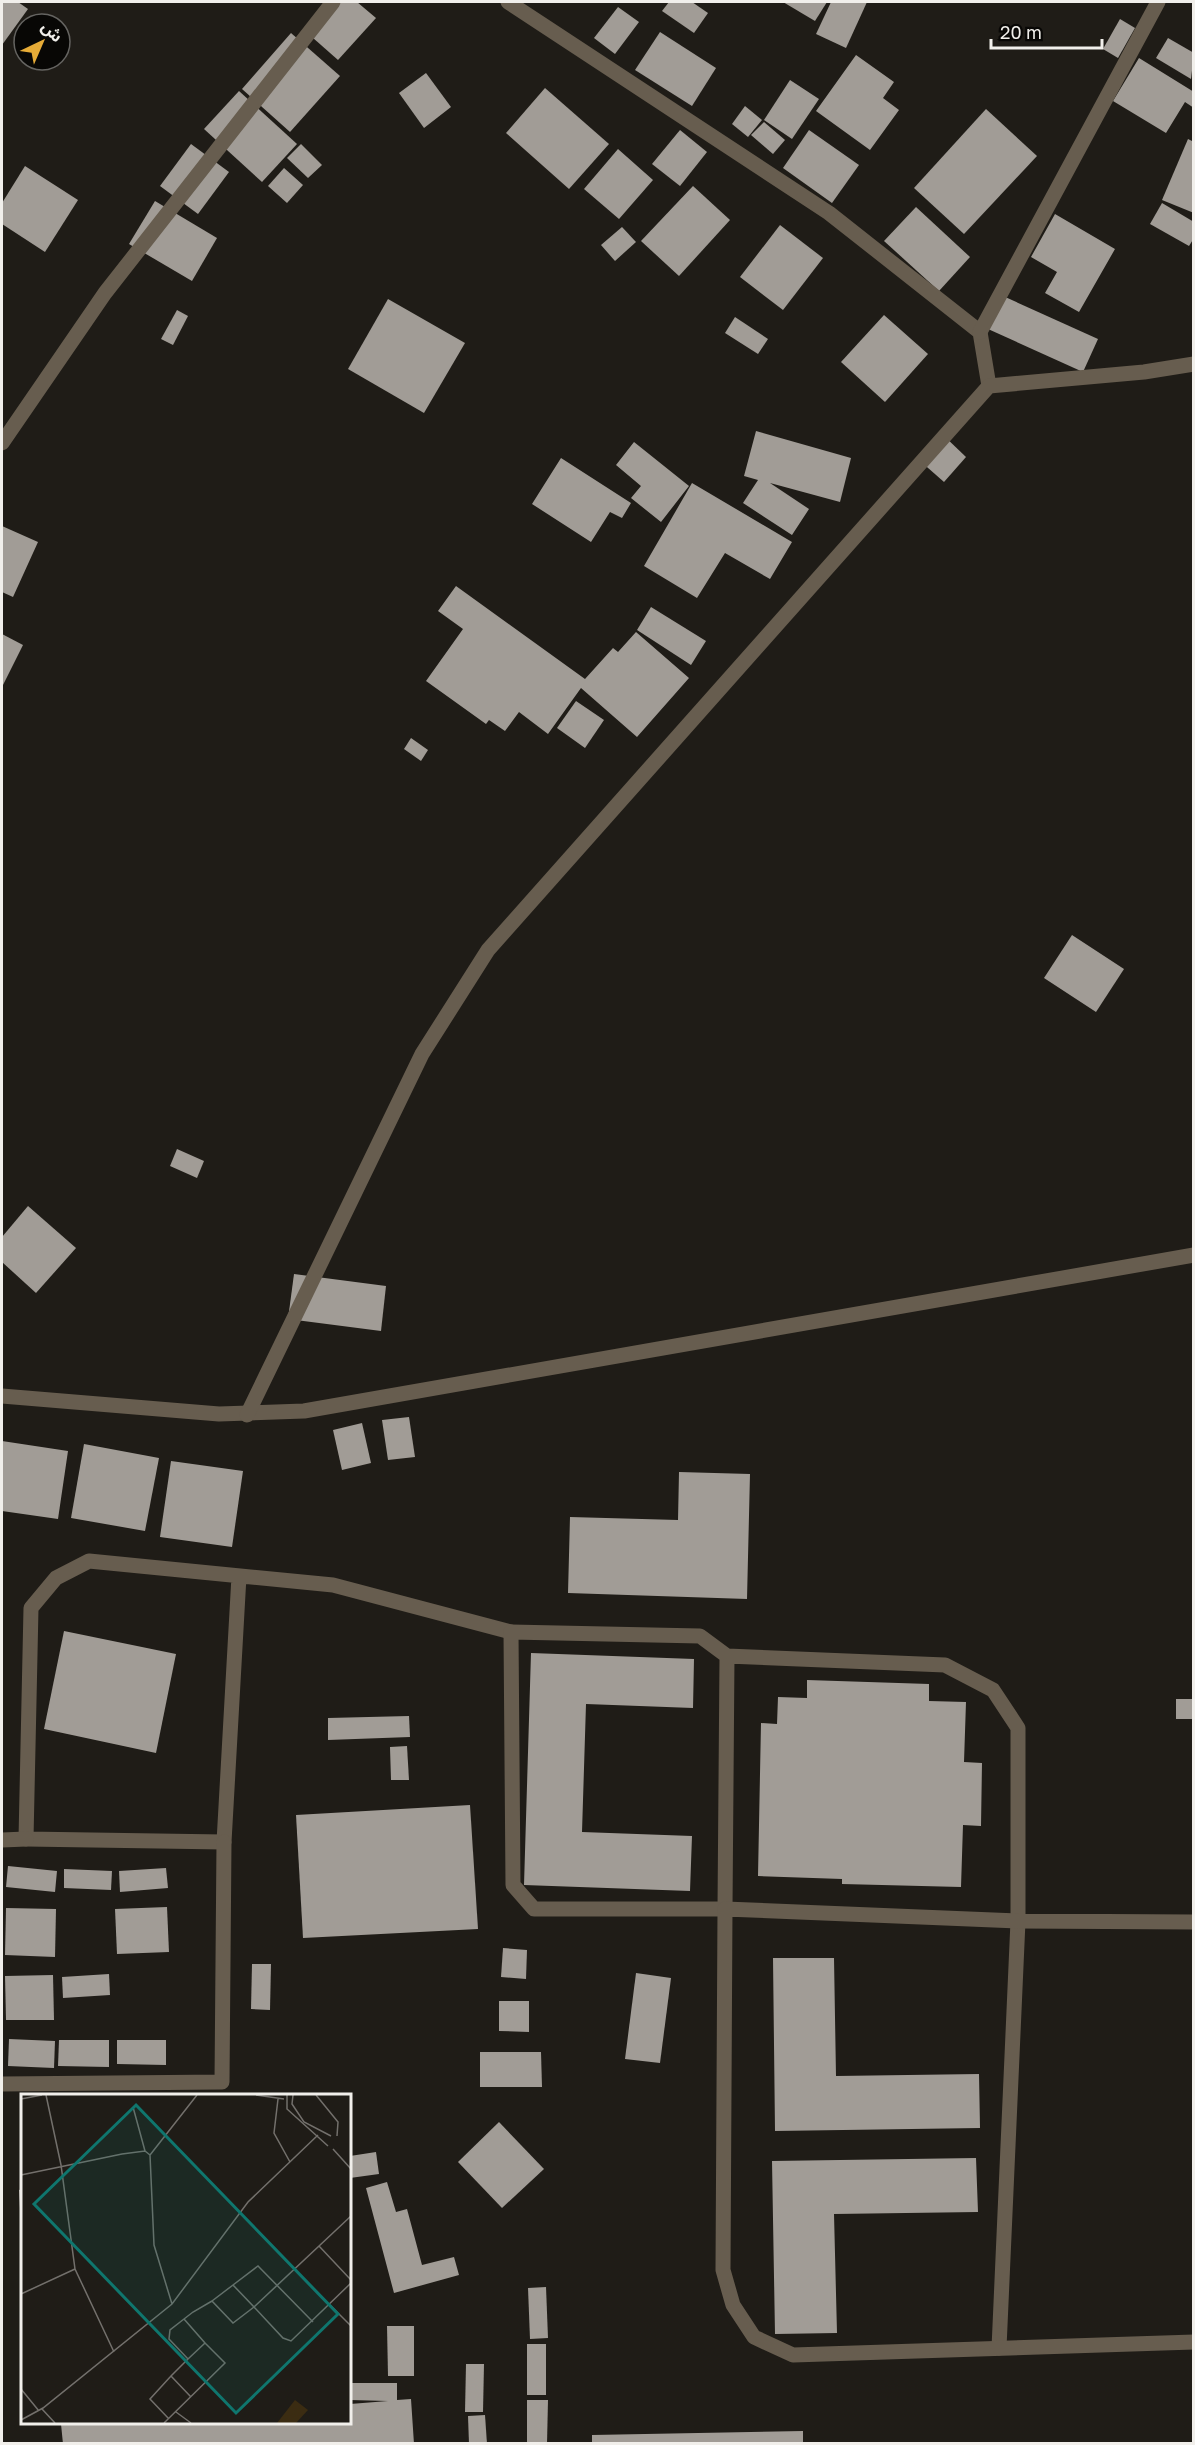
<svg xmlns="http://www.w3.org/2000/svg" width="1195" height="2445" viewBox="0 0 1195 2445" font-family="'Golos Text','Noto Sans Arabic',sans-serif">
<style>
.building{fill:#a19c96}
.lines{fill:none;stroke-linecap:round;stroke-linejoin:round}
.lane{stroke:#675d4f;stroke-width:15}
.street{stroke:#675d4f;stroke-width:15}
.inset-road{fill:none;stroke:#73706c;stroke-width:1.5}
.view{fill:#0f766e;fill-opacity:0.15;stroke:#0f766e;stroke-width:3}
.inset-edge{fill:none;stroke:#f1efeb;stroke-width:3}
</style>
<rect width="100%" height="100%" fill="#1f1c17"/>
<g class="building">
<polygon points="2,2 18,2 28,9 2,45"/>
<polygon points="329,2 357,2 376,18 338,60 304,30"/>
<polygon points="669,2 692,2 708,13 694,33 662,11"/>
<polygon points="783,2 827,2 815,21"/>
<polygon points="831,2 867,2 846,48 816,34"/>
<polygon points="618,7 639,22 615,54 594,38"/>
<polygon points="1120,19 1135,28 1118,58 1103,49"/>
<polygon points="660,32 716,68 692,106 635,70"/>
<polygon points="291,33 340,76 290,132 242,89"/>
<polygon points="1168,38 1194,53 1191,79 1156,58"/>
<polygon points="856,55 894,82 883,98 899,110 870,150 816,111"/>
<polygon points="1139,58 1194,92 1194,108 1185,102 1166,133 1113,101"/>
<polygon points="426,73 451,107 424,128 399,93"/>
<polygon points="790,80 819,99 792,139 764,120"/>
<polygon points="545,88 609,144 569,189 506,133"/>
<polygon points="239,91 297,144 262,182 204,129"/>
<polygon points="745,106 762,120 748,137 732,124"/>
<polygon points="986,109 1037,156 964,234 914,188"/>
<polygon points="764,122 785,140 773,154 751,135"/>
<polygon points="680,130 707,152 680,186 652,164"/>
<polygon points="809,130 859,165 832,203 783,168"/>
<polygon points="1188,139 1194,142 1194,213 1162,200"/>
<polygon points="191,144 229,172 198,214 160,186"/>
<polygon points="301,144 322,165 308,178 287,158"/>
<polygon points="618,149 653,180 619,219 584,189"/>
<polygon points="25,166 78,200 45,252 2,224 2,203"/>
<polygon points="284,168 303,185 287,203 268,186"/>
<polygon points="693,186 730,220 679,276 641,241"/>
<polygon points="155,201 217,238 192,281 129,244"/>
<polygon points="1162,203 1194,222 1194,238 1189,246 1150,224"/>
<polygon points="916,207 970,257 939,291 884,241"/>
<polygon points="1055,214 1115,249 1079,312 1045,293 1057,272 1031,257"/>
<polygon points="780,225 823,258 783,310 740,277"/>
<polygon points="622,227 636,242 615,261 601,245"/>
<polygon points="1003,296 1098,339 1083,372 988,329"/>
<polygon points="388,299 465,343 424,413 348,369"/>
<polygon points="177,310 188,316 173,345 161,339"/>
<polygon points="884,315 928,354 885,402 841,362"/>
<polygon points="735,317 768,339 758,354 725,333"/>
<polygon points="756,431 851,458 840,502 770,483 809,509 792,535 743,503 758,480 744,476"/>
<polygon points="942,434 966,457 944,482 919,460"/>
<polygon points="634,442 689,486 661,522 631,498 641,486 616,465"/>
<polygon points="561,458 631,503 622,518 610,512 591,542 532,504"/>
<polygon points="692,483 792,542 770,579 725,553 697,598 644,566"/>
<polygon points="2,526 38,542 13,597 2,592"/>
<polygon points="456,586 585,679 613,648 618,652 636,632 689,678 637,737 581,688 548,734 519,712 505,731 489,720 486,724 426,681 463,629 438,611"/>
<polygon points="651,607 706,641 691,665 637,630"/>
<polygon points="2,634 23,645 2,687"/>
<polygon points="576,701 604,720 585,748 557,728"/>
<polygon points="411,738 428,750 421,761 404,749"/>
<polygon points="1072,935 1124,969 1096,1012 1044,978"/>
<polygon points="177,1149 204,1161 197,1178 170,1166"/>
<polygon points="28,1206 76,1248 36,1293 2,1262 2,1237"/>
<polygon points="294,1274 386,1286 381,1331 288,1319"/>
<polygon points="409,1417 415,1457 388,1460 382,1420"/>
<polygon points="362,1423 371,1463 342,1470 333,1430"/>
<polygon points="2,1441 68,1451 58,1519 2,1511"/>
<polygon points="84,1444 159,1458 145,1531 71,1518"/>
<polygon points="171,1461 243,1471 232,1547 160,1537"/>
<polygon points="679,1472 750,1474 747,1599 568,1593 570,1517 678,1520"/>
<polygon points="64,1631 176,1654 156,1753 44,1729"/>
<polygon points="531,1653 694,1659 693,1708 586,1704 582,1832 692,1836 690,1891 524,1885"/>
<polygon points="807,1680 929,1684 929,1701 966,1702 964,1762 982,1763 981,1826 963,1825 961,1887 842,1884 842,1879 758,1876 761,1723 777,1724 778,1697 807,1698"/>
<rect x="1176" y="1699" width="18" height="20"/>
<polygon points="409,1716 410,1737 328,1740 328,1718"/>
<polygon points="407,1746 409,1780 391,1780 390,1747"/>
<polygon points="470,1805 478,1929 303,1938 296,1815"/>
<polygon points="8,1866 57,1871 55,1892 6,1887"/>
<polygon points="166,1868 168,1888 120,1892 119,1871"/>
<polygon points="64,1869 112,1871 111,1890 64,1888"/>
<polygon points="167,1907 169,1952 117,1954 115,1909"/>
<polygon points="6,1908 56,1909 55,1957 5,1955"/>
<polygon points="503,1948 527,1950 526,1979 501,1977"/>
<polygon points="773,1958 834,1958 836,2076 979,2074 980,2128 775,2131"/>
<polygon points="252,1964 271,1964 270,2010 251,2009"/>
<polygon points="636,1973 671,1978 660,2063 625,2059"/>
<polygon points="109,1974 110,1995 63,1998 62,1977"/>
<polygon points="53,1975 54,2020 6,2020 5,1976"/>
<polygon points="499,2001 529,2001 529,2032 499,2031"/>
<polygon points="9,2039 55,2041 54,2068 8,2066"/>
<polygon points="59,2040 109,2040 109,2067 58,2066"/>
<polygon points="117,2040 166,2040 166,2065 117,2064"/>
<polygon points="480,2052 541,2052 542,2087 480,2087"/>
<polygon points="499,2122 544,2169 502,2208 458,2162"/>
<polygon points="376,2152 379,2174 350,2178 350,2156"/>
<polygon points="976,2158 978,2212 834,2214 837,2333 775,2334 772,2161"/>
<polygon points="387,2182 396,2212 407,2209 422,2265 454,2257 459,2275 394,2293 366,2188"/>
<polygon points="22,2189 22,2226 21,2226 19,2190"/>
<polygon points="546,2287 548,2338 530,2339 528,2288"/>
<polygon points="387,2326 414,2326 414,2376 388,2376"/>
<rect x="527" y="2344" width="19" height="51"/>
<polygon points="466,2364 484,2364 483,2412 465,2412"/>
<polygon points="350,2383 397,2383 397,2400 411,2399 414,2444 63,2444 61,2424 350,2422 350,2404 388,2401 350,2400"/>
<polygon points="527,2400 548,2400 547,2444 527,2444"/>
<polygon points="485,2415 487,2444 469,2444 468,2416"/>
<polygon points="803,2431 803,2444 592,2444 592,2435"/>
</g>
<g class="lines">
<g class="lane">
<polyline points="239,1576 224,1842 26,1839 31,1608 56,1578 89,1561 333,1585 511,1632"/>
<polyline points="727,1656 700,1636 511,1632 513,1885 534,1909 725,1909 727,1656 945,1665 993,1690 1018,1728 1018,1921 999,2348"/>
<polyline points="2,1840 26,1839"/>
<polyline points="1194,1922 1018,1921 725,1909 723,2270 733,2305 754,2337 793,2355 1194,2342"/>
<polyline points="2,2084 222,2082 224,1842"/>
</g>
<g class="street">
<polyline points="508,2 829,213 980,332 989,386"/>
<polyline points="980,332 1158,2"/>
<polyline points="2,443 105,293 333,2"/>
<polyline points="2,1396 219,1414 304,1411 1194,1255"/>
<polyline points="247,1415 422,1054 488,950 989,386 1144,372 1194,364"/>
</g>
</g>
<g transform="translate(21 2094)">
<rect width="330" height="330" fill="#1f1c17"/>
<path d="M274 306 287 316 275 329H256Z" fill="#3b2c12"/>
<path class="inset-road" d="M25 1 40 71 54 175 93 258M235 1 263 5M266 1V15L307 52M272 1 271 10 283 28 310 42M295 1 317 28 316 42M0 5 21 1M257 5 253 39 269 68M112 13 124 57M312 55 330 75M0 81 101 60 124 57 129 61M330 122 233 213 262 244 270 247 330 189M298 152 330 186M212 191 191 207 212 229 233 213 212 191 237 172 292 228M0 200 54 175M151 210 133 151 129 61 176 1M309 211 330 232M163 225 184 249 167 265 148 245 149 236 163 225 172 218 191 207M167 265 150 282 170 303M0 295 18 317M21 315 34 329M155 318 170 329M148 325 129 305 150 282M0 326 22 314 151 210 227 108 297 41M143 329 204 269 184 249"/>
<path class="view" d="M115 11 317 220 215 319 13 110Z"/>
<rect width="330" height="330" class="inset-edge"/>
</g>
<rect width="1195" height="2445" fill="none" stroke="#f1efeb" stroke-width="6"/>
<g transform="translate(42 42) rotate(44)"><circle r="28" fill="#080705" stroke="#656461" stroke-width="1.5"/>
<path d="M0-4.5L10 22L0 15L-10 22Z" fill="#e7ac37"/>
<text y="-9" font-size="16" font-weight="bold" text-anchor="middle" fill="#f1efeb">ش</text>
</g>
<path d="M991 39v9h111v-9" fill="none" stroke="#f1efeb" stroke-width="3"/>
<text x="1000" y="39" font-size="18" fill="#f1efeb" stroke="#080705" stroke-width="4.5" paint-order="stroke">20 m</text>
</svg>
